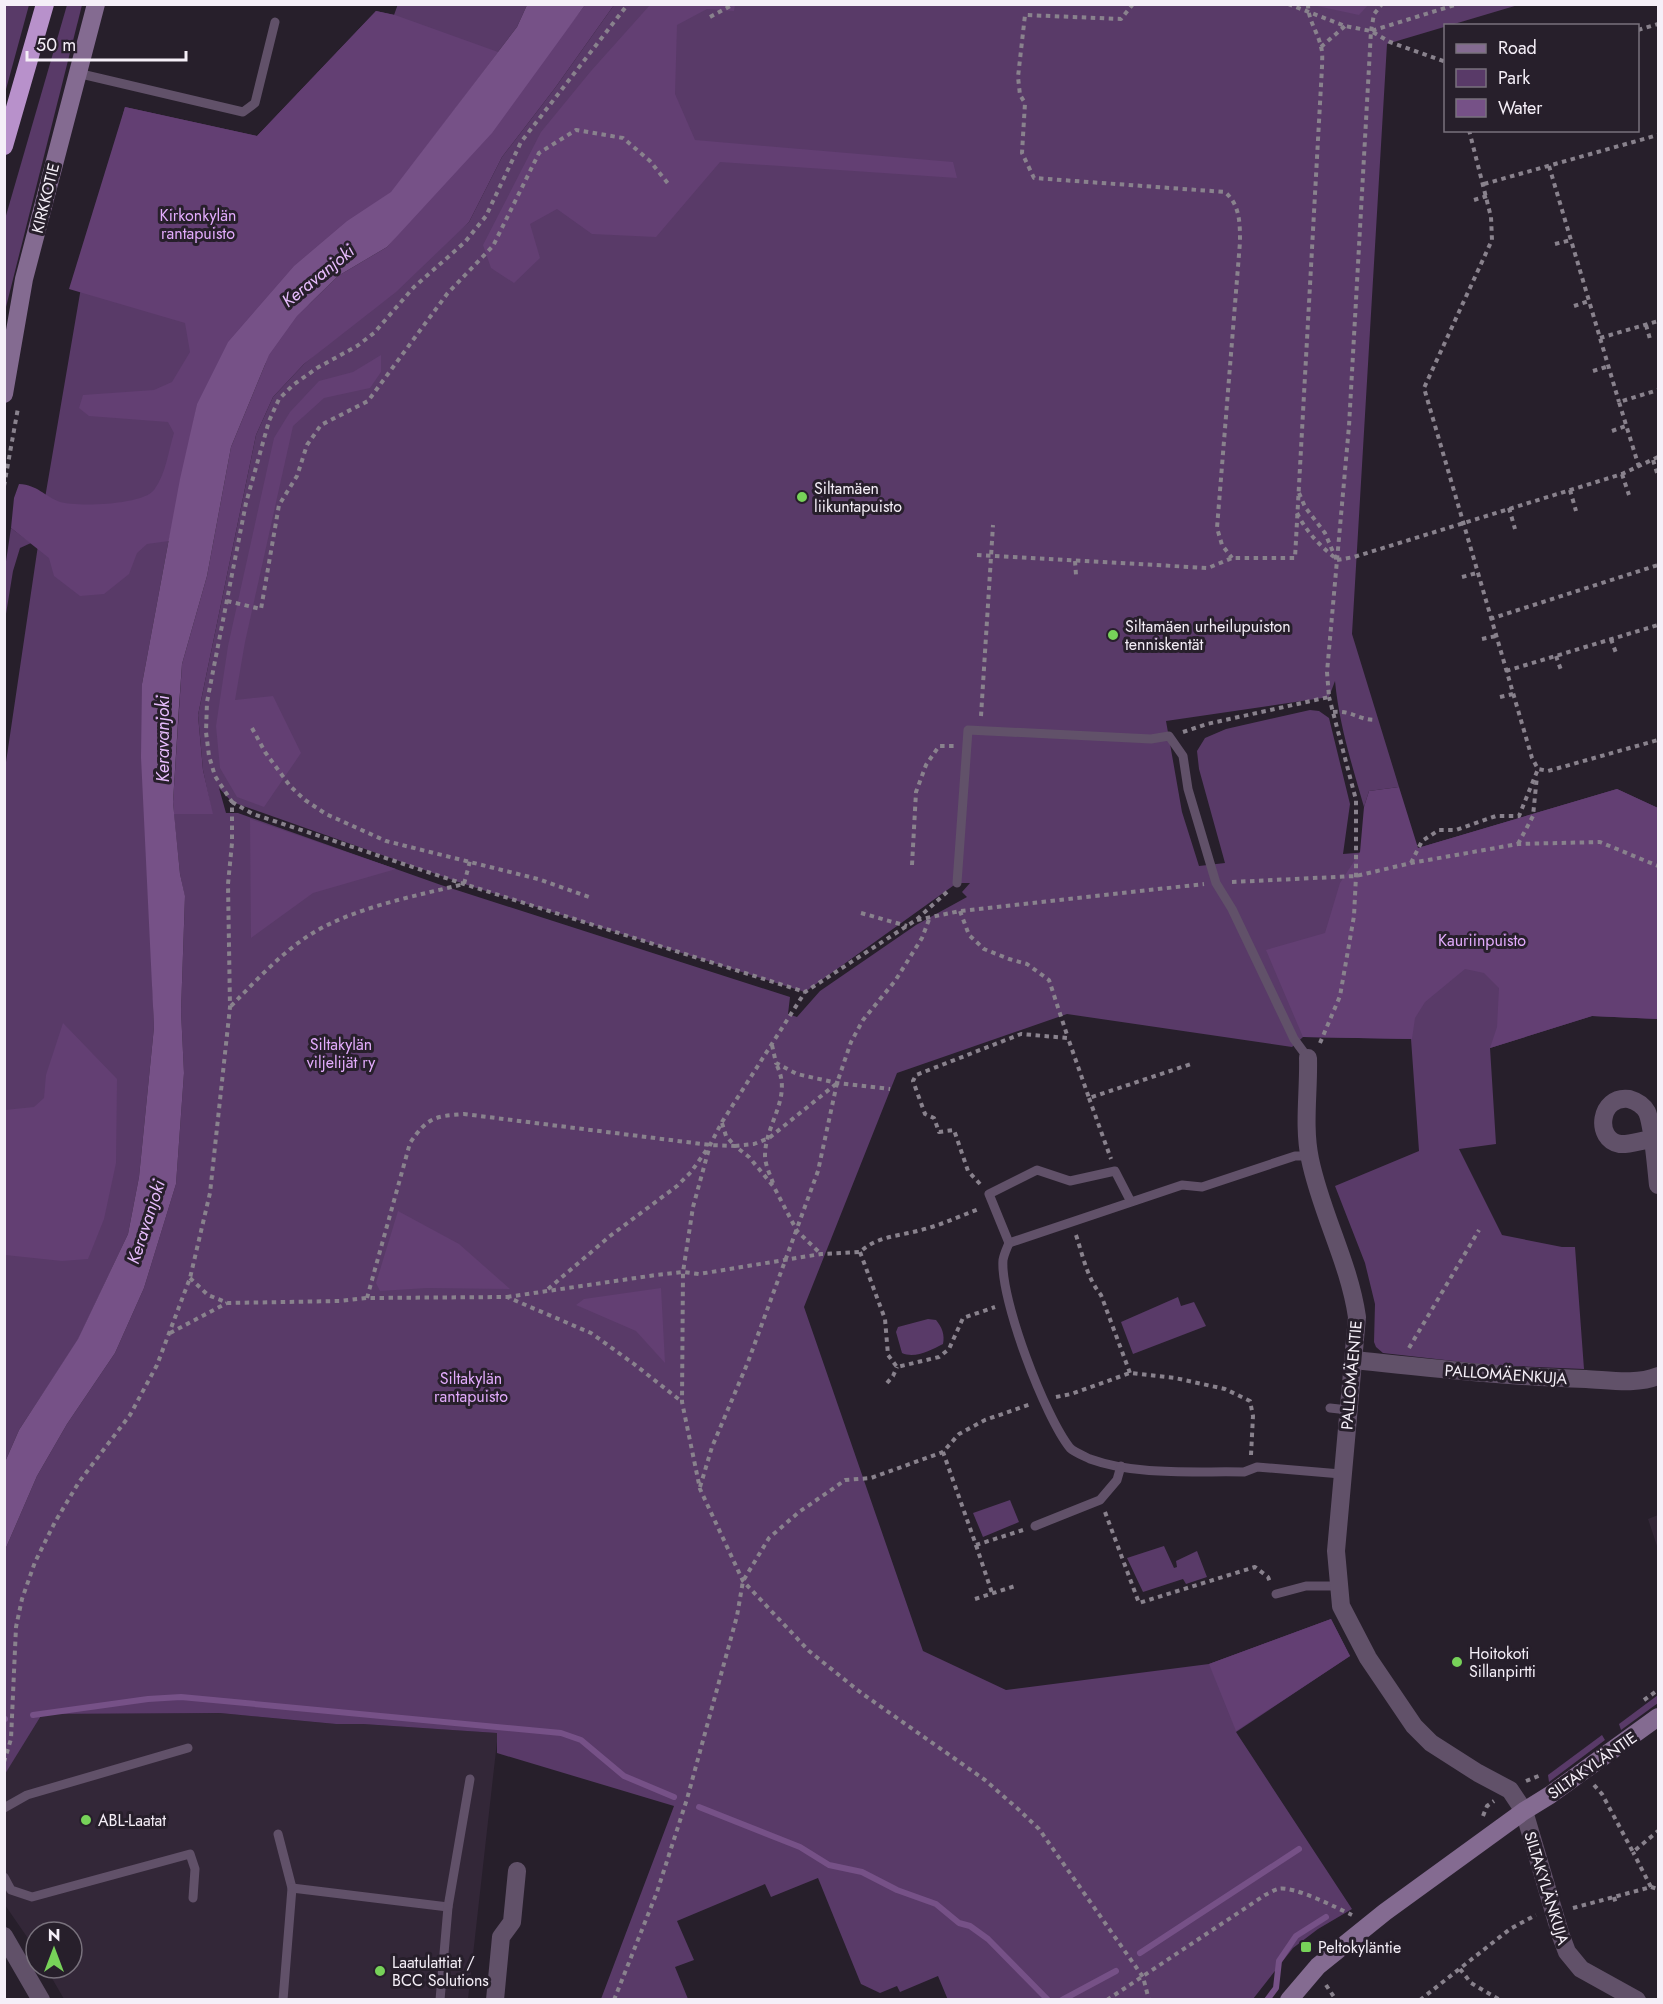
<svg xmlns="http://www.w3.org/2000/svg" width="1663" height="2004" viewBox="0 0 1663 2004" font-family="Jost,sans-serif">
<style>
.built{fill:#332738}
.green{fill:#593a68;fill-rule:evenodd}
.forest{fill:#633f73}
.water{fill:#765187}
.lines{fill:none;stroke-linecap:round;stroke-linejoin:round}
.stream{stroke:#765187;stroke-width:6}
.path{stroke:#89828d;stroke-width:4;stroke-dasharray:4.5 4.5;stroke-linecap:butt}
.lane{stroke:#615169;stroke-width:9}
.street{stroke:#615169;stroke-width:18}
.secondary{stroke:#846b91;stroke-width:18}
.highway{stroke:#b891cb;stroke-width:18}
.poi-dot{fill:#77d259;stroke:#271f2b;stroke-width:2}
.labels{text-anchor:middle;stroke-width:6;stroke-linejoin:round;paint-order:stroke}
.street-label{font-size:16px;fill:#f5eff8;stroke:#271f2b}
.park-label{font-size:16px;fill:#e3acfd;stroke:#271f2b}
.poi-label{font-size:16px;fill:#f5eff8;stroke:#271f2b;text-anchor:start}
.water-label{font-size:18px;font-style:italic;fill:#e7bcfd;stroke:#271f2b}
</style>
<rect width="100%" height="100%" fill="#271f2b"/>
<g class="built">
<polygon points="1658,1515 1658,1549 1648,1519"/>
<polygon points="220,1713 336,1724 363,1724 498,1733 468,1999 64,1999 46,1968 72,1968 72,1932 36,1932 36,1950 5,1905 4,1775 41,1714"/>
</g>
<g class="green">
<polygon points="5,4 29,5 5,93 4,5"/>
<polygon points="398,4 527,5 517,27 391,193 180,479 142,684 154,1027 139,1177 128,1234 78,1340 19,1430 5,1462 5,769 45,498 84,270 125,107 257,136 376,11 394,15"/>
<polygon points="67,5 82,5 5,311 5,219"/>
<path d="M614 5H1518L1387 44 1352 634 1399 787 1369 791 1364 807C1352 765 1339 724 1335 681L1329 697 1166 721 1182 812 1199 866 1225 863 1199 769 1197 751 1205 738 1226 729 1310 710 1319 711 1329 718 1350 804 1343 854 1418 848 1617 789 1658 808V1019L1592 1016 1490 1048 1496 1144 1459 1149 1502 1235 1562 1247H1575L1584 1369 1489 1365 1383 1353 1376 1347 1374 1342 1375 1304 1365 1263 1335 1186 1419 1151 1411 1039 1303 1037 1292 1047 1067 1014 897 1073 804 1307 923 1651 1006 1690 1209 1664 1331 1619 1350 1656 1236 1732 1352 1909 1318 1929 1293 1948 1253 1999 948 2000 938 1976 900 1992 897 1986 880 1993 861 1984 818 1878 771 1897 765 1884 677 1921 694 1960 675 1967 688 1999H601L674 1806 497 1753V1733L363 1724H336L220 1713 42 1714 5 1774V1550L37 1476 67 1424 115 1353 144 1288 176 1184 184 1073 181 1011 185 897 180 874 174 814 212 813 203 770 198 715 256 435 273 397 304 364 469 222 502 157 555 88ZM219 788 232 802 464 884 805 992 957 883H970L962 892 967 897 916 925 820 991 797 1017 788 1014 790 997 441 885 238 813H226Z"/>
<polygon points="11,528 31,543 20,548 13,571 5,620 5,568"/>
<polygon points="1178,1297 1181,1306 1194,1302 1206,1326 1133,1354 1121,1322"/>
<path d="M928 1319 936 1320C942 1327 945 1335 943 1344 931 1350 915 1359 902 1353L896 1332 898 1327Z"/>
<polygon points="1010,1500 1019,1522 983,1537 973,1513"/>
<polygon points="1164,1546 1174,1568 1177,1567 1176,1561 1197,1551 1207,1577 1186,1584 1183,1579 1143,1592 1127,1558"/>
<polygon points="1658,1695 1658,1703 1621,1730 1619,1724"/>
<polygon points="1602,1735 1605,1740 1549,1782 1548,1775"/>
</g>
<g class="forest">
<polygon points="585,5 614,5 555,88 502,157 469,222 396,292 304,364 273,397 256,435 198,715 203,770 213,814 174,814 173,802 182,664 207,576 231,447 269,355 297,316 338,276 387,247 559,39"/>
<polygon points="650,5 735,5 734,11 707,9 677,25 675,94 695,140 953,162 957,178 720,162 656,237 592,234 557,209 530,224 540,258 514,283 491,268 483,245 541,132 591,71"/>
<polygon points="1317,5 1317,4 1368,5 1359,15 1317,6"/>
<path d="M376 11 395 15 498 52 391 193 347 221 294 266 228 342 197 404 169 541 147 544 137 553 129 574 104 594 80 596 54 576 49 558 11 528 14 498 19 484C38 485 44 496 60 502 77 507 143 505 154 490 166 474 168 452 174 433L168 422 89 416 79 408 83 395 154 390 172 382 190 352 185 323 69 289 125 107 257 136Z"/>
<polygon points="381,355 381,372 370,388 324,398 293,426 245,642 235,700 273,696 301,753 264,807 237,797 220,768 216,726 228,646 274,438 290,412 319,381 353,372"/>
<polygon points="1399,787 1418,848 1617,789 1658,808 1658,1019 1592,1016 1490,1048 1497,1027 1499,988 1484,973 1465,969 1425,1002 1415,1018 1412,1039 1303,1037 1266,950 1325,933 1340,883 1360,852 1364,807 1369,791"/>
<polygon points="250,819 396,869 313,893 251,938"/>
<polygon points="63,1023 117,1079 116,1163 104,1219 88,1259 62,1261 5,1255 5,1110 34,1107 44,1098 46,1075"/>
<polygon points="398,1211 459,1244 510,1289 427,1288 380,1291 376,1283"/>
<polygon points="661,1288 665,1363 636,1331 576,1305 584,1299"/>
<polygon points="1331,1619 1350,1656 1236,1731 1209,1664"/>
</g>
<polygon class="water" points="527,5 585,5 492,133 387,247 338,276 297,316 269,355 231,447 207,576 182,664 179,706 173,802 180,874 185,896 181,1011 184,1073 176,1184 144,1288 115,1353 67,1424 37,1476 5,1550 5,1462 19,1430 78,1339 128,1234 139,1177 154,1027 141,757 142,684 180,479 197,404 228,342 294,266 347,221 391,192 517,27"/>
<g class="lines">
<g class="stream">
<polyline points="33,1715 148,1699 181,1697 561,1733 581,1740 624,1776 674,1797"/>
<polyline points="4,1719 5,1719"/>
<polyline points="699,1807 800,1847 829,1865 862,1872 897,1890 936,1904 959,1923 970,1926 988,1939 1048,2000"/>
<polyline points="1140,1953 1299,1849"/>
<polyline points="1062,2000 1116,1971"/>
<polyline points="1267,2000 1276,1988 1279,1961 1296,1936 1326,1917"/>
</g>
<g class="path">
<path d="M1133 4 1121 19 1025 15 1018 77 1020 95 1025 103 1022 153 1034 178 1225 192C1240 205 1240 223 1240 242L1217 528 1222 545 1232 558"/>
<polyline points="1288,4 1345,26 1371,31 1390,42 1446,62"/>
<polyline points="710,17 734,4"/>
<polyline points="1638,30 1658,24"/>
<polyline points="1371,31 1374,14 1382,4"/>
<polyline points="1321,47 1345,26"/>
<polyline points="1469,130 1491,217 1492,240 1424,388 1532,758 1538,769 1548,771 1658,740"/>
<polyline points="1549,166 1619,402"/>
<polyline points="1484,184 1658,135"/>
<polyline points="1474,200 1487,196"/>
<polyline points="1555,244 1571,240"/>
<polyline points="1574,306 1589,301"/>
<polyline points="1646,325 1650,339"/>
<polyline points="1600,338 1658,321"/>
<polyline points="1593,371 1609,366"/>
<polyline points="1612,431 1626,426"/>
<polyline points="1653,460 1658,476"/>
<polyline points="1639,467 1619,402 1658,390"/>
<polyline points="1622,474 1629,495"/>
<polyline points="4,486 18,408"/>
<polyline points="1570,490 1576,511"/>
<polyline points="1299,493 1305,507 1325,533 1336,559"/>
<polyline points="1509,508 1515,529"/>
<path d="M1297 513C1306 531 1318 544 1334 557"/>
<path d="M977 555 1208 568 1232 558H1295L1322 67C1322 61 1323 53 1321 47 1318 32 1308 21 1308 4"/>
<polyline points="1337,560 1354,557 1622,474 1658,457"/>
<polyline points="1075,561 1076,575"/>
<polyline points="1462,577 1477,573"/>
<polyline points="227,601 261,609 279,505 297,476 307,445 321,425 368,401 447,294 493,246 539,153 576,130 623,138 650,161 670,186"/>
<polyline points="1490,619 1658,565"/>
<polyline points="1482,639 1496,636"/>
<polyline points="1611,639 1616,653"/>
<polyline points="1556,656 1561,670"/>
<polyline points="1506,671 1658,625"/>
<polyline points="1500,697 1513,694"/>
<path d="M1333 712C1352 710 1358 720 1376 720"/>
<polyline points="981,716 993,525"/>
<polyline points="252,728 265,752 290,786 305,800 326,814 386,841 538,879 589,897"/>
<polyline points="1183,732 1207,724 1329,697 1327,672 1349,426 1371,31 1458,4"/>
<polyline points="232,802 253,814 464,884 805,992"/>
<polyline points="1518,844 1533,816 1537,776"/>
<polyline points="1411,863 1422,841 1439,830 1456,830 1496,816 1519,816 1538,769"/>
<polyline points="912,865 916,792 926,765 939,746 955,746"/>
<polyline points="1232,882 1356,876 1411,863 1518,844 1600,842 1658,866"/>
<polyline points="947,892 916,920 805,992 722,1122 710,1145 693,1207 683,1272 682,1402 700,1489 743,1581 809,1651 860,1692 985,1780 1018,1809 1039,1829 1143,1977 1149,2000"/>
<polyline points="960,911 969,935 984,949 1009,959 1027,964 1049,980 1068,1038"/>
<polyline points="861,913 907,926"/>
<polyline points="917,920 960,911 1204,884"/>
<path d="M231 1006C255 982 279 955 308 936 351 908 415 896 464 884L470 861"/>
<polyline points="1320,1043 1340,996 1354,916 1356,876 1356,800 1329,697"/>
<polyline points="772,1045 776,1063 797,1074 837,1083 890,1089"/>
<polyline points="1089,1098 1111,1159"/>
<polyline points="722,1123 726,1136 735,1146 754,1144 769,1138 836,1084"/>
<path d="M773 1183C770 1175 765 1164 765 1156 765 1123 794 1097 776 1064"/>
<polyline points="980,1184 968,1171 954,1130 939,1132 934,1118 925,1114 913,1081 916,1075 1021,1034 1068,1038 1089,1098 1191,1064"/>
<path d="M1076 1235C1083 1256 1087 1278 1101 1295L1130 1373"/>
<polyline points="860,1252 885,1319 888,1355 897,1367 939,1357 949,1349 963,1318 995,1307"/>
<polyline points="190,1278 208,1295 228,1303 340,1301 367,1298 507,1297 591,1333 634,1364 681,1401"/>
<polyline points="548,1289 610,1236 677,1186 691,1172 708,1148"/>
<path d="M507 1297 656 1275 683 1272 699 1274 821 1254 860 1252C877 1236 900 1236 921 1230 941 1225 960 1216 979 1209"/>
<path d="M367 1298 410 1143C427 1118 434 1116 464 1114L710 1145 735 1146 749 1157 774 1187 797 1231 821 1254"/>
<polyline points="170,1333 227,1303"/>
<polyline points="1409,1348 1479,1230"/>
<polyline points="887,1383 893,1376 897,1367"/>
<polyline points="1056,1397 1071,1394 1130,1373 1175,1378 1225,1389 1250,1401 1253,1416 1251,1455"/>
<polyline points="700,1487 712,1447 748,1362 818,1171 837,1083 851,1042 863,1020 895,981 922,938 930,917"/>
<polyline points="1105,1512 1139,1603 1255,1567 1268,1577 1270,1582"/>
<polyline points="1023,1530 976,1545 943,1452 959,1434 985,1420 1031,1404"/>
<polyline points="976,1545 992,1593"/>
<polyline points="975,1599 1015,1586"/>
<polyline points="1644,1700 1658,1690"/>
<polyline points="4,1762 11,1739 16,1627 22,1599 35,1562 55,1522 79,1482 130,1415 157,1365 190,1278 210,1193 230,1007 228,884 232,843 232,802 215,776 209,756 206,732 207,702 246,503 269,421 279,399 293,385 317,368 357,346 374,333 414,287 465,242 486,216 521,142 628,4"/>
<polyline points="1526,1781 1541,1775"/>
<polyline points="1594,1785 1602,1794 1633,1852 1658,1831"/>
<polyline points="1483,1816 1487,1806 1494,1801"/>
<polyline points="1651,1887 1658,1889"/>
<polyline points="1614,1897 1616,1904"/>
<polyline points="1573,1908 1651,1887 1633,1852"/>
<polyline points="1460,1969 1471,1983 1500,2000"/>
<polyline points="1326,1985 1336,2000"/>
<polyline points="614,2000 657,1892 687,1799 737,1616 743,1581 769,1538 799,1512 834,1488 845,1480 871,1478 943,1452"/>
<path d="M1107 2000 1265 1895C1269 1893 1274 1890 1278 1889 1293 1885 1337 1908 1352 1915"/>
<polyline points="1420,2000 1510,1929 1536,1915"/>
</g>
<g class="lane">
<polyline points="77,73 243,112 255,103 275,22"/>
<polyline points="957,883 968,730 1151,739 1169,736 1183,756 1188,789 1216,883 1232,909 1294,1039 1308,1058"/>
<polyline points="1131,1202 1115,1171 1070,1181 1037,1170 989,1194 1009,1243 1182,1185 1202,1187 1295,1156 1309,1156"/>
<path d="M1009 1243C1007 1248 1004 1254 1003 1260 1000 1299 1045 1417 1070 1448 1074 1452 1084 1456 1090 1459 1137 1476 1194 1471 1244 1472L1257 1467 1341 1474"/>
<polyline points="1330,1408 1348,1410"/>
<polyline points="1035,1526 1100,1500 1117,1480 1121,1466"/>
<polyline points="1276,1594 1306,1586 1338,1586"/>
<polyline points="4,1808 27,1795 188,1748"/>
<polyline points="278,1834 292,1888 283,2000"/>
<polyline points="4,1877 11,1890 32,1897 190,1854 195,1869 193,1898"/>
<polyline points="292,1888 448,1907"/>
<polyline points="440,2000 448,1907 470,1779"/>
</g>
<g class="street">
<path d="M1308 1058C1309 1091 1303 1126 1310 1159 1321 1213 1349 1262 1357 1317L1336 1551 1341 1606 1368 1658 1414 1726 1431 1743 1478 1773 1510 1790 1524 1811 1561 1936 1567 1952 1581 1969 1637 2000"/>
<path d="M1652 1139C1642 1140 1629 1145 1620 1144 1594 1140 1599 1095 1629 1099 1636 1101 1643 1105 1647 1112 1653 1126 1656 1167 1658 1185"/>
<path d="M1354 1360C1431 1368 1508 1377 1586 1379 1609 1380 1636 1385 1658 1376"/>
<polyline points="4,1936 41,2000"/>
<polyline points="495,2000 501,1937 512,1922 517,1871"/>
</g>
<g class="secondary">
<polyline points="4,394 24,279 96,4"/>
<polyline points="1289,2000 1318,1966 1385,1912 1524,1811 1550,1795 1658,1717"/>
</g>
<polyline class="highway" points="4,146 45,4"/>
</g>
<g class="poi-dot">
<circle cx="802" cy="497" r="6"/>
<circle cx="1113" cy="635" r="6"/>
<circle cx="1457" cy="1662" r="6"/>
<circle cx="86" cy="1820" r="6"/>
<rect x="1300" y="1941" width="12" height="12" rx="3"/>
<circle cx="380" cy="1971" r="6"/>
</g>
<g class="labels">
<g class="street-label">
<text transform="translate(45 198) rotate(-76)" y="6">KIRKKOTIE</text>
<text transform="translate(1506 1374) rotate(4)" y="6">PALLOMÄENKUJA</text>
<text transform="translate(1351 1375) rotate(-85)" y="6">PALLOMÄENTIE</text>
<text transform="translate(1592 1765) rotate(-35)" y="6">SILTAKYLÄNTIE</text>
<text transform="translate(1547 1888) rotate(73)" y="6">SILTAKYLÄNKUJA</text>
</g>
<g class="park-label">
<text x="198" y="221">Kirkonkylän<tspan x="198" dy="18">rantapuisto</tspan></text>
<text x="1482" y="946">Kauriinpuisto</text>
<text x="341" y="1050">Siltakylän<tspan x="341" dy="18">viljelijät ry</tspan></text>
<text x="471" y="1384">Siltakylän<tspan x="471" dy="18">rantapuisto</tspan></text>
</g>
<g class="poi-label">
<text x="814" y="494">Siltamäen<tspan x="814" dy="18">liikuntapuisto</tspan></text>
<text x="1125" y="632">Siltamäen urheilupuiston<tspan x="1125" dy="18">tenniskentät</tspan></text>
<text x="1469" y="1659">Hoitokoti<tspan x="1469" dy="18">Sillanpirtti</tspan></text>
<text x="98" y="1826">ABL-Laatat</text>
<text x="1318" y="1953">Peltokyläntie</text>
<text x="392" y="1968">Laatulattiat /<tspan x="392" dy="18">BCC Solutions</tspan></text>
</g>
<g class="water-label">
<text transform="translate(318 276) rotate(-39)" y="6">Keravanjoki</text>
<text transform="translate(163 739) rotate(-90)" y="6">Keravanjoki</text>
<text transform="translate(146 1222) rotate(-72)" y="6">Keravanjoki</text>
</g>
</g>
<rect width="1663" height="2004" fill="none" stroke="#f5eff8" stroke-width="12"/>
<rect x="1444" y="24" width="195" height="108" fill="#271f2b" stroke="#79727d" stroke-width="1.5"/>
<rect x="1456" y="44" width="30" height="9" fill="#846b91" stroke="#79727d" stroke-width="1.5"/>
<text x="1498" y="54" font-size="18" fill="#f5eff8">Road</text>
<rect x="1456" y="69" width="30" height="18" fill="#593a68" stroke="#79727d" stroke-width="1.5"/>
<text x="1498" y="84" font-size="18" fill="#f5eff8">Park</text>
<rect x="1456" y="99" width="30" height="18" fill="#765187" stroke="#79727d" stroke-width="1.5"/>
<text x="1498" y="114" font-size="18" fill="#f5eff8">Water</text>
<g transform="translate(54 1950)"><circle r="28" fill="#271f2b" stroke="#79727d" stroke-width="1.5"/>
<path d="M0-4.5L10 22L0 15L-10 22Z" fill="#77d259"/>
<text y="-9" font-size="16" font-weight="bold" text-anchor="middle" fill="#f5eff8">N</text>
</g>
<path d="M27 51v9h159v-9" fill="none" stroke="#f5eff8" stroke-width="3"/>
<text x="36" y="51" font-size="18" fill="#f5eff8" stroke="#271f2b" stroke-width="4.5" paint-order="stroke">50 m</text>
</svg>
